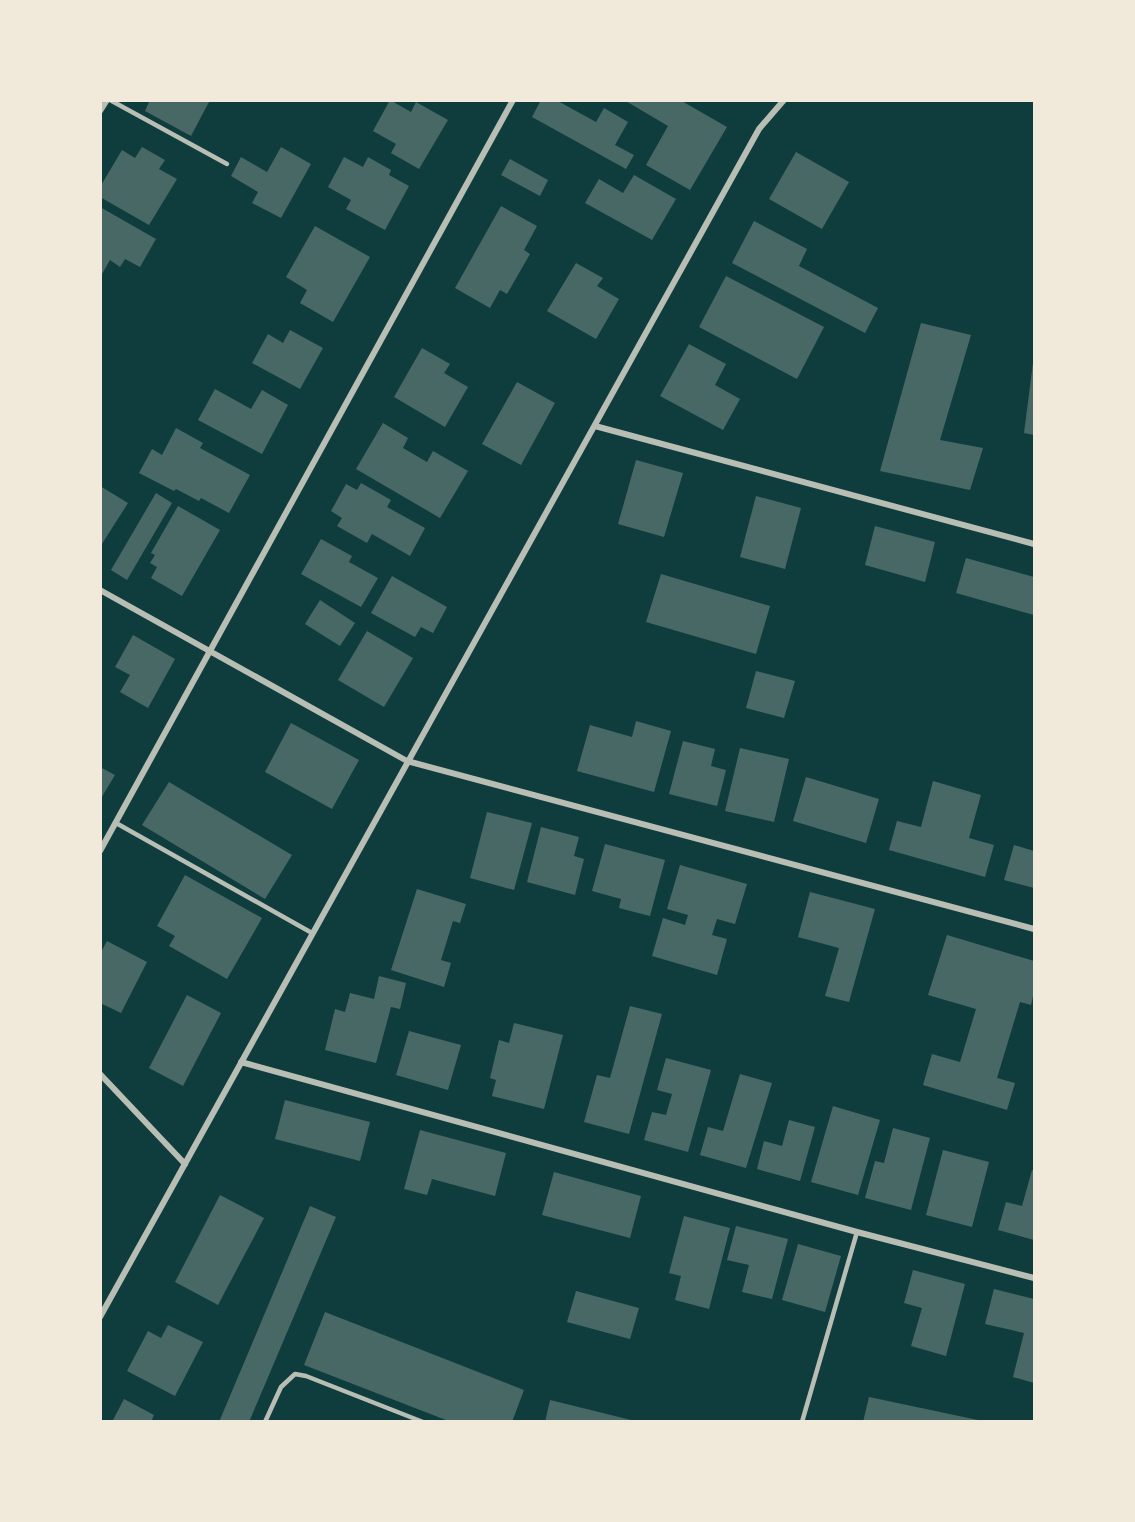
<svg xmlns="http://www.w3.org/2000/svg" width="1135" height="1522" viewBox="0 0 1135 1522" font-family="'Roboto Condensed',sans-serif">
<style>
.building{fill:#486865}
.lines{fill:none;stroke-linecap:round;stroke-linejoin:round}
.service{stroke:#b8beb3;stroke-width:4.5}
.minor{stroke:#b8beb3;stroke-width:6}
</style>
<rect width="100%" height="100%" fill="#0f3d3e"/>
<g class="building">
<polygon points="150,100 210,100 191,136 145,111"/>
<polygon points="390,100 411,112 416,102 448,120 419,169 391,153 396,144 373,131"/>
<polygon points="541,100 556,100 596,122 604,108 628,122 615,145 634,155 626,169 532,117"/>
<polygon points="624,100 680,100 727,127 690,190 646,165 668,126"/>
<polygon points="142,147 165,160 159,169 177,179 149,225 100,197 100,187 122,150 135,158"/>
<polygon points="281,147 311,164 281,218 252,203 258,192 231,176 241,157 267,172"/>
<polygon points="796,152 849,182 822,229 769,199"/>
<polygon points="344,157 363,167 368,157 391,170 389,175 409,186 385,230 346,209 351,200 328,187"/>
<polygon points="510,159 548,180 540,196 501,175"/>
<polygon points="634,175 676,199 652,240 585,203 599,179 623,193"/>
<polygon points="501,206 537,226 524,250 530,254 507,294 500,290 490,308 455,288"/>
<polygon points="100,207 156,239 140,267 125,259 120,267 110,260 102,274 100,273"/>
<polygon points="754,221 807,249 799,266 878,308 865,333 732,263"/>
<polygon points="315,226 370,257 333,322 300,303 307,290 286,277"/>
<polygon points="576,263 603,278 597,286 619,299 596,339 547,311"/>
<polygon points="726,276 824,327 797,379 699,327"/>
<polygon points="921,323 971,335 940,440 983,448 970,490 880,471"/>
<polygon points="290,330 323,348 300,389 252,363 268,334 283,343"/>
<polygon points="689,344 726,364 715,385 740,399 723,430 660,396"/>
<polygon points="422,348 450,364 444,373 468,387 445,427 394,397"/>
<polygon points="1033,363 1034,363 1034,435 1024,433"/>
<polygon points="517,382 555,403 521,465 482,444"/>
<polygon points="215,389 251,409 262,390 288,405 262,454 198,420"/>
<polygon points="383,423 408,438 403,448 427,462 433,451 468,471 440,518 356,469"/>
<polygon points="176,428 203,443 200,448 250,475 229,513 201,498 199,501 176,489 174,491 139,473 152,449 162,455"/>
<polygon points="636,460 683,473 664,537 618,524"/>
<polygon points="361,483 391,500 387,507 425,528 410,556 372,534 367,543 337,526 342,518 331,511 346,484 357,490"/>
<polygon points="100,486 128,503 100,547"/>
<polygon points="156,493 172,503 127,580 111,570"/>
<polygon points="756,496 801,508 785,569 740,557"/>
<polygon points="178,506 220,530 182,596 151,578 157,567 150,563 155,555 151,553"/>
<polygon points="875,526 935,542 925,582 865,565"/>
<polygon points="321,539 352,556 349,562 378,578 361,607 301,574"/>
<polygon points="966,558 1034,577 1034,615 956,593"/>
<polygon points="661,574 770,606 756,654 646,622"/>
<polygon points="392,576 447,607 433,633 421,627 415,637 371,613"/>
<polygon points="320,600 355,623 340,646 305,624"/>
<polygon points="367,631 413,658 384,707 338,680"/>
<polygon points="133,635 175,659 148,708 120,692 130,675 115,667"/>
<polygon points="756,671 795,681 784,718 746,708"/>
<polygon points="636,721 671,731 654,792 577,771 590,725 632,737"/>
<polygon points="291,723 359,760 332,809 265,772"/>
<polygon points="683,741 715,749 711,766 726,770 717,806 669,794"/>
<polygon points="740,748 789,759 774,822 725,811"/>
<polygon points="100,767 115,775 100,800"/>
<polygon points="806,777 879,799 866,843 793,821"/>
<polygon points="933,781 981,795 969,838 994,845 985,877 889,850 897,821 921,827"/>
<polygon points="169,782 292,855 265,899 142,825"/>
<polygon points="487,812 532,823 514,890 470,878"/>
<polygon points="541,827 579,837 574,856 584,859 575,895 527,882"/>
<polygon points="605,844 665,860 650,916 619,908 621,899 592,891"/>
<polygon points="1014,845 1034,851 1034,888 1004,880"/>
<polygon points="680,865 747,884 735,924 717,919 712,935 727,939 717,975 652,956 663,918 685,925 688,915 667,909"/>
<polygon points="185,875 262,918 227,979 169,946 175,936 157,926"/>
<polygon points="417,889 466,904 460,923 453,921 441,960 451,963 444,987 391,970"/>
<polygon points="810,892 875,909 849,1002 825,996 839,948 798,937"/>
<polygon points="947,935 1034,961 1034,992 1031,1005 1020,1002 997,1078 1015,1083 1007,1110 923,1085 932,1054 960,1062 976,1009 928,995"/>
<polygon points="107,941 147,962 121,1013 100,1003 100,954"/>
<polygon points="379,976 406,983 400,1009 391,1007 376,1063 325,1050 335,1009 345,1012 350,993 374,999"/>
<polygon points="187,995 221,1013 183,1086 149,1068"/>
<polygon points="630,1006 662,1014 629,1134 584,1122 597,1075 610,1078"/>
<polygon points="514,1023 563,1035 544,1109 492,1096 496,1080 490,1078 499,1040 509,1043"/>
<polygon points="409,1031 461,1045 448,1090 396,1075"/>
<polygon points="666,1058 711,1070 688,1152 644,1140 652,1112 666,1115 672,1094 657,1090"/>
<polygon points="740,1074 772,1083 746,1168 700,1155 708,1127 723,1131"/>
<polygon points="285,1100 370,1122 360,1161 275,1139"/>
<polygon points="833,1106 880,1120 858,1195 811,1182"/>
<polygon points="789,1120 815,1127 800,1181 757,1169 764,1141 782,1146"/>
<polygon points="893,1128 930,1138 911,1210 865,1198 875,1161 884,1163"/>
<polygon points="420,1130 506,1153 495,1196 432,1179 427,1195 404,1189"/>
<polygon points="943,1150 989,1162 972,1227 926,1215"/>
<polygon points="1032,1170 1034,1171 1034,1240 998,1230 1006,1202 1022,1206"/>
<polygon points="554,1172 641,1196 630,1238 542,1215"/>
<polygon points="220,1195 264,1218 218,1305 175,1282"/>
<polygon points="310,1206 336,1217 249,1422 219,1422"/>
<polygon points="684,1216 730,1228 709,1309 675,1300 681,1276 669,1273"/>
<polygon points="736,1226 788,1239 772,1299 742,1292 749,1265 727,1260"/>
<polygon points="798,1244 841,1256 825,1312 782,1300"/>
<polygon points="913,1270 965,1284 946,1356 911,1346 922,1308 904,1303"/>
<polygon points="994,1289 1034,1299 1034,1383 1013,1377 1024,1333 985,1324"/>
<polygon points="576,1291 639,1308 630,1339 567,1322"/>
<polygon points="325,1312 524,1390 512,1422 451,1422 304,1365"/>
<polygon points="168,1325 203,1342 175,1396 127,1371 148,1331 161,1338"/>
<polygon points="869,1397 978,1420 978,1422 863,1422"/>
<polygon points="124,1399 154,1415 151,1422 112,1422"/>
<polygon points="550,1400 635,1421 635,1422 545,1422"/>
</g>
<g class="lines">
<g class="service">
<polyline points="110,100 227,164"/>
<polyline points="116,823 312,933"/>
<polyline points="265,1422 281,1387 295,1374 306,1376 423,1422"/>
<polyline points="802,1422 857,1232"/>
</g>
<g class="minor">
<polyline points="100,111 107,100"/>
<polyline points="595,426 1034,544"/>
<polyline points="100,590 407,761 1034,929"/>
<polyline points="100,851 513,100"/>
<polyline points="241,1062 857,1232 1034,1278"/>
<polyline points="100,1074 185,1164"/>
<polyline points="100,1317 759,129 784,100"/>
</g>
</g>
<rect width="1135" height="1522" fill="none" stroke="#f1e9da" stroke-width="204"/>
</svg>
